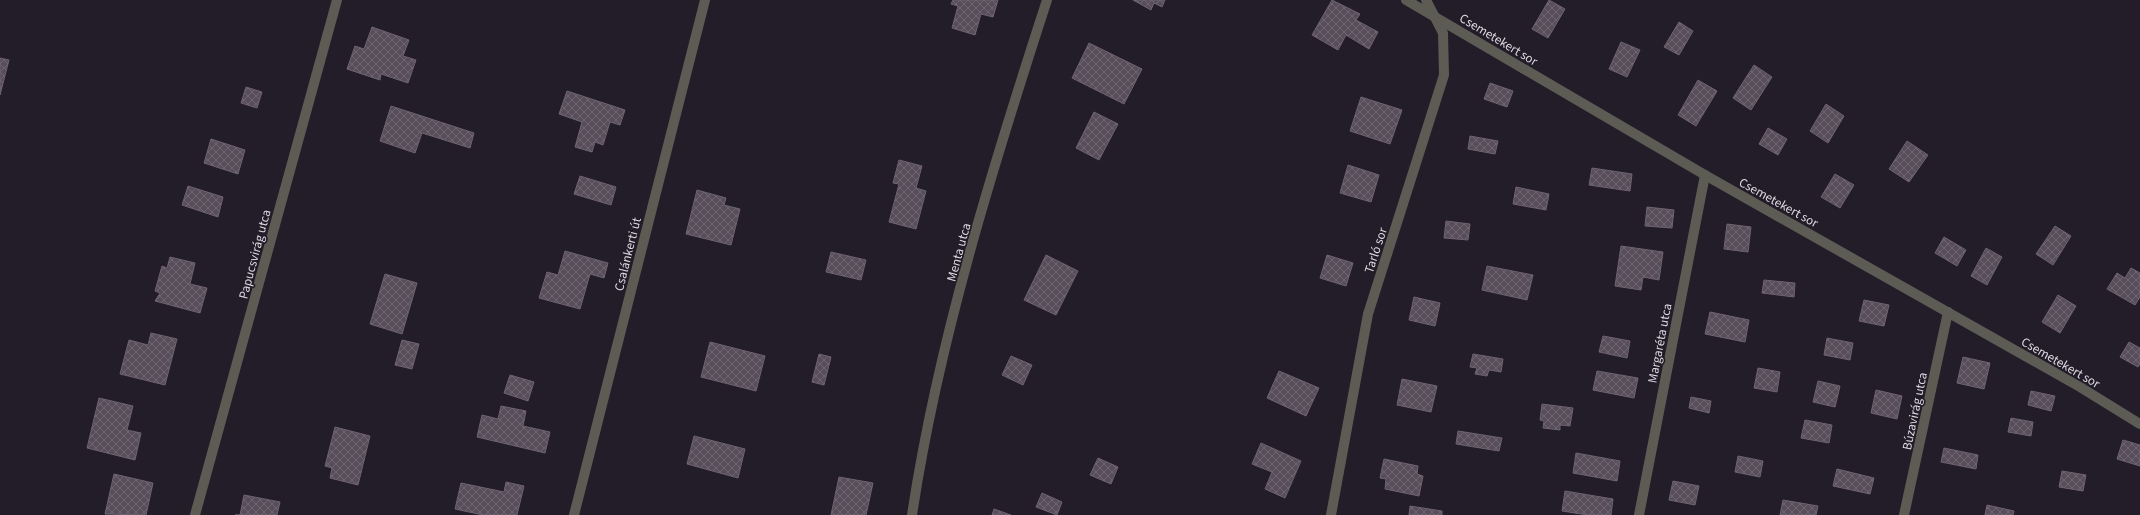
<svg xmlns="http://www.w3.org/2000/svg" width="2140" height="515" viewBox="0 0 2140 515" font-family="'Source Sans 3',sans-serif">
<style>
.building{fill:url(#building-cross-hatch);stroke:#6d6371}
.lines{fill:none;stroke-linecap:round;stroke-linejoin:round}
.street{stroke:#5c5c55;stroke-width:10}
.labels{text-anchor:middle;stroke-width:3.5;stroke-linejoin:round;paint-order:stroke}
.street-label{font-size:13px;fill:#dedae2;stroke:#231c29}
</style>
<defs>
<pattern id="building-cross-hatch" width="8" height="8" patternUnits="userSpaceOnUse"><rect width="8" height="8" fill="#574d5b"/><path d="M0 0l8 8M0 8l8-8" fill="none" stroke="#6f6672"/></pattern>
</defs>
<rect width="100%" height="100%" fill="#231c29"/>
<g class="building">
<polygon points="953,0 998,0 993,17 981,14 975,35 952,28 958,6 951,4"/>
<polygon points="1133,0 1165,0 1162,7 1154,3 1151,10"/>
<polygon points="1332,0 1360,14 1356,20 1378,32 1369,49 1346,35 1338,50 1312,35"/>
<polygon points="1549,0 1565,9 1548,38 1532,29"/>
<polygon points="1679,22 1693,31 1679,55 1664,47"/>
<polygon points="372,27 409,40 403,56 416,60 408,83 381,74 380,80 347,69 355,46 364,49"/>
<polygon points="1621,42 1640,50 1627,77 1609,69"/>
<polygon points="1089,43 1142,69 1124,104 1072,78"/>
<polygon points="0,58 9,60 0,95"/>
<polygon points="1754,65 1772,77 1751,110 1733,98"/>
<polygon points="1698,80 1717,91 1696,126 1678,115"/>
<polygon points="1490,83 1513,91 1507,107 1484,99"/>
<polygon points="246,87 262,92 257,108 241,103"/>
<polygon points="567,91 625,110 620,125 610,122 603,145 595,142 592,152 575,147 582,122 559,114"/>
<polygon points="1361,97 1402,110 1390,144 1350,131"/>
<polygon points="1826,104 1844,116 1828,143 1810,131"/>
<polygon points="391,106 474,133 470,148 422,133 415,153 380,141"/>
<polygon points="1094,112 1118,124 1099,160 1076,148"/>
<polygon points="1768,128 1787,139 1778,155 1759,144"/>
<polygon points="1470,136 1498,141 1495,154 1468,149"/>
<polygon points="211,139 245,150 238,174 204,163"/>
<polygon points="1907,141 1928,155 1909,182 1889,169"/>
<polygon points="899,160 922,166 916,188 926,191 916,229 889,222 899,184 893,183"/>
<polygon points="1348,165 1379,175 1371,202 1340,193"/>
<polygon points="1592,168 1632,174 1630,191 1589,185"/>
<polygon points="1835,174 1854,185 1840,208 1821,197"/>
<polygon points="580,176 616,187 611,205 574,194"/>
<polygon points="188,186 223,197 218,217 182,205"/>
<polygon points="1516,187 1549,194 1546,210 1513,204"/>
<polygon points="697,190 726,198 724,205 740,209 731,245 686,234"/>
<polygon points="1647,207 1674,210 1672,228 1645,226"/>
<polygon points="1446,221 1470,224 1468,240 1444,238"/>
<polygon points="1727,224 1751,227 1748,252 1724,249"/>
<polygon points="2055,226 2071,236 2053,265 2036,254"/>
<polygon points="1944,237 1966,250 1957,266 1935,253"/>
<polygon points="1621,246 1663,252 1659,280 1643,277 1641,290 1615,286"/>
<polygon points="1986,248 2002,257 1987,285 1971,276"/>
<polygon points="565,251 608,263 604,278 590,274 580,309 539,298 547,272 558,275"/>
<polygon points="831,252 866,260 861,280 826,272"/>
<polygon points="1046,255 1078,271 1056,315 1024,300"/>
<polygon points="1327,255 1353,263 1346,286 1320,278"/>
<polygon points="170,257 195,263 190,284 207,288 200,313 155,301 160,293 155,291 162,266 167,268"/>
<polygon points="1487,266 1533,275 1527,300 1482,290"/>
<polygon points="2131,268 2140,273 2140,297 2135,305 2107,289 2117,273 2125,278"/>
<polygon points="385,274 417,283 402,334 370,324"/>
<polygon points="1764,280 1795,283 1794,297 1762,293"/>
<polygon points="2058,295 2076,306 2060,333 2042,322"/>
<polygon points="1414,297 1440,303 1435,326 1409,320"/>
<polygon points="1864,300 1889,305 1884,326 1859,321"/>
<polygon points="1710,312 1749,320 1745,342 1705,334"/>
<polygon points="151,333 177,339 165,385 120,374 129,340 148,345"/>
<polygon points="1603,336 1630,341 1627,358 1599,352"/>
<polygon points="1827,338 1853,343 1850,360 1824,355"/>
<polygon points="402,340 419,344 412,369 395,365"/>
<polygon points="710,342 765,356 756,391 701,377"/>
<polygon points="2129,342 2140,348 2140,364 2138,367 2120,357"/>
<polygon points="819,354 831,357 824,385 812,382"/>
<polygon points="1473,354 1503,359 1501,372 1489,370 1487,376 1475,374 1477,368 1470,367"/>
<polygon points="1011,356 1032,365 1023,385 1002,375"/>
<polygon points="1963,357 1990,363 1984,389 1957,383"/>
<polygon points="1758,368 1780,372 1777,392 1754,388"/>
<polygon points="1279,371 1319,388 1306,416 1267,398"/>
<polygon points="1597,371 1638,378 1634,398 1593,390"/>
<polygon points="510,375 534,382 528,401 504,393"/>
<polygon points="1402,379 1437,386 1431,412 1397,405"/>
<polygon points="1818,381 1840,386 1835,407 1813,402"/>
<polygon points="1876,390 1902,396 1897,419 1871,413"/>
<polygon points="2031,391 2055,396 2051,411 2028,405"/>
<polygon points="1691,397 1711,401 1709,413 1689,408"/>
<polygon points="99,398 133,406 127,430 141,433 135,460 87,448"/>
<polygon points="1542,404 1573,408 1570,426 1560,425 1560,430 1543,428 1544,421 1540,420"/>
<polygon points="501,406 526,411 523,426 550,432 545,453 477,437 482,415 498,419"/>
<polygon points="2011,418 2033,422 2031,436 2008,432"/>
<polygon points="1805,420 1832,425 1829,443 1801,438"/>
<polygon points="335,427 370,436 358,485 330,478 332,468 325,466"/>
<polygon points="1458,431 1502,438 1499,451 1456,444"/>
<polygon points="694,436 745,449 738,478 687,464"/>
<polygon points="2123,440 2140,445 2140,466 2117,459"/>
<polygon points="1261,443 1301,461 1285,498 1265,489 1272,472 1252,464"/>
<polygon points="1944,448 1978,455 1976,469 1941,462"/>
<polygon points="1576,453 1620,461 1617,481 1573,473"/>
<polygon points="1738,456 1763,461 1760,477 1735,472"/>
<polygon points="1098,458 1118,467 1111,484 1090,475"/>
<polygon points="1384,459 1418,466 1417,474 1423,476 1419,496 1385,489 1386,479 1380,478"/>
<polygon points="1837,469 1874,478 1870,494 1833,486"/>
<polygon points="2062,471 2086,475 2083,491 2059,487"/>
<polygon points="114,474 153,483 146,515 105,514"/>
<polygon points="839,477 873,483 866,515 831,515"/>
<polygon points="1673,481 1699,486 1695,505 1669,500"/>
<polygon points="506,482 524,486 517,515 483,515 455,509 461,483 504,492"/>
<polygon points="1565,491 1613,499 1611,515 1588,515 1562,511"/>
<polygon points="1042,493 1062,502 1057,515 1036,507"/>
<polygon points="244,495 280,502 277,515 235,515 240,515"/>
<polygon points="1783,500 1818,506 1816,515 1780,515"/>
<polygon points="1987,505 2014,511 2013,515 1985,515"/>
<polygon points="1410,506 1442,511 1442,515 1409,515"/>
<polygon points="994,509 1011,515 992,515"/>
</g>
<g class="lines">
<g class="street">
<polyline points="1406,0 1705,175 2080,387 2140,424"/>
<polyline points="195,515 337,0"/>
<polyline points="574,515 705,0"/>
<path d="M912 515C938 342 993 166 1047 0"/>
<polyline points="1331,515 1368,314 1444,75 1443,33 1426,0"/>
<polyline points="1639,515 1705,175"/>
<polyline points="1904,515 1948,312"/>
</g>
</g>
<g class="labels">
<g class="street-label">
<text transform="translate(1499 39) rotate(31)" y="5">Csemetekert sor</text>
<text transform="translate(1779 202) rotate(29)" y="5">Csemetekert sor</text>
<text transform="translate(1375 250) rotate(-72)" y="5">Tarló sor</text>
<text transform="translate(958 252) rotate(-75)" y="5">Menta utca</text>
<text transform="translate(254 254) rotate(-75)" y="5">Papucsvirág utca</text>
<text transform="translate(627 254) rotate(-76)" y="5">Csalánkerti út</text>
<text transform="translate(1659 343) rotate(-79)" y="5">Margaréta utca</text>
<text transform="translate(2061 362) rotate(30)" y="5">Csemetekert sor</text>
<text transform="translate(1914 411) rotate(-78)" y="5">Búzavirág utca</text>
</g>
</g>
</svg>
